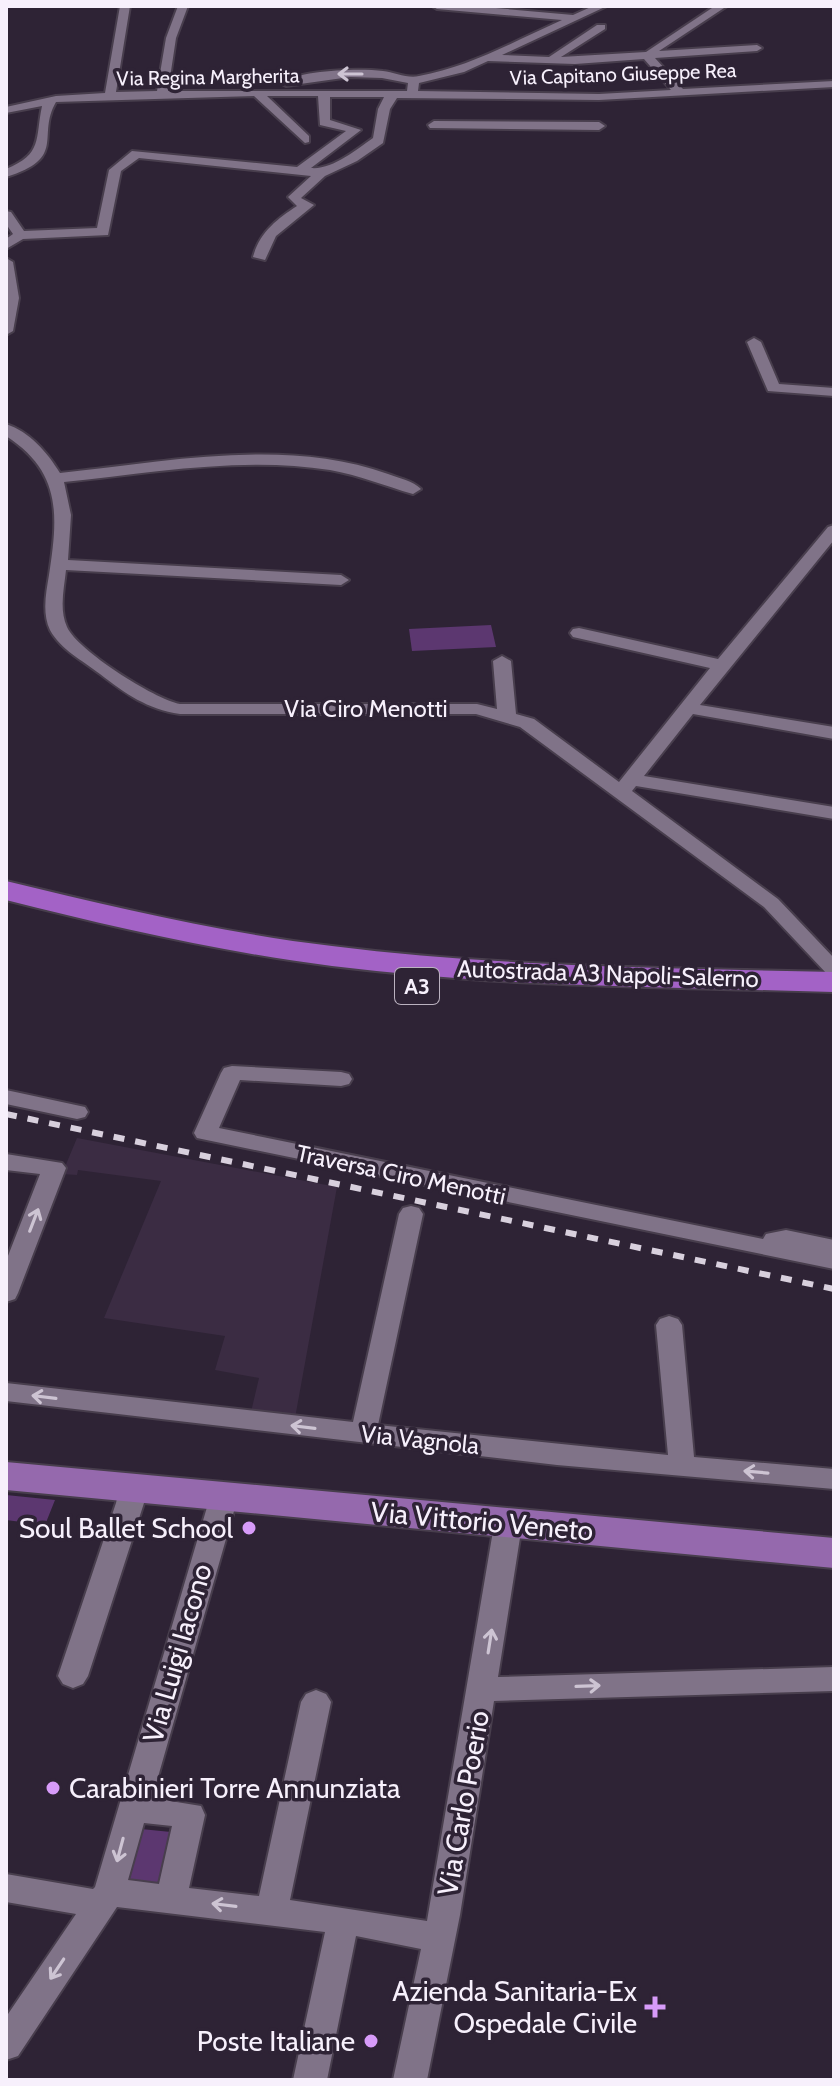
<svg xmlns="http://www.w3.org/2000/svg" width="840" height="2086" viewBox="0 0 840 2086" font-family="Cabin,sans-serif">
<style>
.built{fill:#3b2c43}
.green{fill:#5c3770}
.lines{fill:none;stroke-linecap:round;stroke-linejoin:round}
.minor-casing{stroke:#483e4d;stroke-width:4}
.major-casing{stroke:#483e4d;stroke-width:4}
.highway-casing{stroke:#483e4d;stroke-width:4}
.minor{fill:#807388;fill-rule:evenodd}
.major{fill:#9569ad;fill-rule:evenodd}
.highway{fill:#a362c6;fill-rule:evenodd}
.rail{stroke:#d8d0dd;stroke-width:6;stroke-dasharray:11 11;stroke-linecap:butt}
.oneway{stroke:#cdc4d3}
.poi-dot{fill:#d79bf9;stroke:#2e2335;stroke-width:3}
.labels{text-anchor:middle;stroke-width:7;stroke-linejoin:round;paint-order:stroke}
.far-street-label{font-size:20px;fill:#f7f0fc;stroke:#2e2335}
.shield{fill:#2e2335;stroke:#bbb2c0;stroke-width:2}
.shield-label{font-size:22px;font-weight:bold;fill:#f7f0fc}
.street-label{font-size:24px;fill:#f7f0fc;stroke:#2e2335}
.near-street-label{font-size:28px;fill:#f7f0fc;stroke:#2e2335}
.near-poi-label{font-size:28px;fill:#f7f0fc;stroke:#2e2335;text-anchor:end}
</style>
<rect width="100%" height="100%" fill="#2e2335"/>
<polygon class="built" points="77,1138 337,1187 295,1418 251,1412 259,1378 215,1370 225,1336 104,1318 161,1181 78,1170 77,1175 62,1174"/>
<g class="green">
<polygon points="491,625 496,647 412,651 409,629"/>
<polygon points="6,1495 55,1500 45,1525 6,1520"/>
<polygon points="141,1829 171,1832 159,1886 128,1883"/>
</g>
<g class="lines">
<defs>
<g id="minor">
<path d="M120 6H130L116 92 157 91 166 38 178 6H188L176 38 168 91H407L408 83 382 78 350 77 286 86 280 83C301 70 358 68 383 71 394 72 408 79 419 76 469 67 515 41 562 20L437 9 432 6H473L573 15 593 6H607L502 55 549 57 597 25H605V29L561 57 646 52 715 6H727L659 51 757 45 762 48 757 51 655 58 683 89 834 81V87L599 100 397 98 390 109 383 143 357 161 325 176 301 198 314 205 276 236 265 260 253 257C259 233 277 219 297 206L288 197 311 176 139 158 121 171 108 235 23 239 6 249V239L13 234 6 224V211L11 212 24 231 97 228 109 170 132 151 297 167 346 131 320 125 318 96H267L309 136V142L305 143 254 96 56 102C36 136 68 158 6 177V169C43 154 35 139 42 106L6 113V107L56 96 105 93ZM644 59 671 90 599 94 418 91 419 83 464 72 488 61 575 64ZM330 97H384L378 109 373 138C356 150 332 170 311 168L361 130 330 120Z"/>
<polygon points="434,121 599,122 605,126 599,130 430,128 428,125"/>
<polygon points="6,258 13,262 19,298 13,331 6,335"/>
<polygon points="754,338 761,342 779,384 834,388 834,396 768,391 747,342"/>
<path d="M6 424C30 432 47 452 60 473 166 462 285 437 388 474 399 478 413 481 421 489L413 494C385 486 359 475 330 470 243 456 151 473 64 482L71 515 68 560 341 575 349 580 341 585 66 570C64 589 59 609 67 627 77 650 154 699 180 704H477L497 709 493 661 502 656 511 661 516 714 534 719 619 782 710 668 573 637 570 633 573 629 579 628 718 659 828 527 834 525V540L700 705 834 727V739L693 714 644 776 834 807V819L636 786 632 791 778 899 834 958V976L827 974 764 907 520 727 476 714H180C147 709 126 694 100 674 82 660 61 650 50 630 42 613 46 593 49 575 58 516 62 472 6 436Z"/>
<polygon points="232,1066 341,1072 349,1074 352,1079 349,1084 341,1086 240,1080 219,1128 763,1239 766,1234 786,1230 834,1240 834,1269 197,1138 194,1133 221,1073 224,1068"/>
<polygon points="6,1090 85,1107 88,1112 85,1117 77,1119 6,1104"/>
<polygon points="6,1154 62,1163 66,1168 18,1293 15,1299 6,1302 6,1261 40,1174 6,1170"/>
<polygon points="411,1206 419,1208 423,1214 378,1425 668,1455 656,1325 660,1319 669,1316 678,1319 682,1325 694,1457 834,1469 834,1489 557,1465 6,1401 6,1383 353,1422 399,1214 403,1208"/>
<polygon points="131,1478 141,1481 144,1488 144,1503 88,1676 83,1684 73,1688 63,1684 58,1676 116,1503 121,1481"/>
<path d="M224 1487 234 1490 238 1497 152 1798 201 1806 205 1815 189 1888 259 1896 301 1702 306 1694 316 1690 326 1694 331 1702 290 1900 427 1921 494 1525 498 1518 508 1515 518 1518 522 1525 498 1677 834 1667V1691L494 1701 460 1915 427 2080H393L421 1949 356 1936 327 2080H293L325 1932 117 1907 18 2056 6 2060V2017L76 1914 6 1902V1874L93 1889 95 1887 210 1497 214 1490ZM144 1823 172 1826 159 1884 128 1880Z"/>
</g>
<polygon id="major" points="6,1462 834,1538 834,1568 6,1490"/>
<path id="highway" d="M6 881C114 907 222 933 332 946 499 967 667 968 834 972V992C667 987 499 987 332 966 222 952 113 927 6 900Z"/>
</defs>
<use href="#minor" class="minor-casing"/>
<use href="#major" class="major-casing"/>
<use href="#highway" class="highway-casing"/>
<use href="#minor" class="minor"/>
<use href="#major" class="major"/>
<use href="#highway" class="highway"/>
<polyline class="rail" points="6,1114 834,1289"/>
</g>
<defs><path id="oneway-shaft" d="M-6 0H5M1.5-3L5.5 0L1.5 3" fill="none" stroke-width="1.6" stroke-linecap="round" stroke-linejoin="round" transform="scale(2)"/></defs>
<g class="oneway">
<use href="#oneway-shaft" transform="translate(350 74) rotate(180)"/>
<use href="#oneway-shaft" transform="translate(34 1220) rotate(-69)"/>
<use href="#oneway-shaft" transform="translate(44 1397) rotate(-173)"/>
<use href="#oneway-shaft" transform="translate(303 1427) rotate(-173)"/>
<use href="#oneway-shaft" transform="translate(756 1472) rotate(-175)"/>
<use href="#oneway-shaft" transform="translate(490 1641) rotate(-81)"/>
<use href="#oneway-shaft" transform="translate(588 1686) rotate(-2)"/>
<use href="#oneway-shaft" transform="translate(120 1850) rotate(105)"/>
<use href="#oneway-shaft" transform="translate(224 1905) rotate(-173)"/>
<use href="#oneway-shaft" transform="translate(57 1969) rotate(124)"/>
</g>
<g class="poi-dot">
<circle cx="249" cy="1528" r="8"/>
<circle cx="53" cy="1788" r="8"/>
<path d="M651 1995h8v8h8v8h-8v8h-8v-8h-8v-8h8z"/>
<circle cx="371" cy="2041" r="8"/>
</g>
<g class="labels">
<g class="far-street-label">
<text transform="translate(623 74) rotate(-2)" y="7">Via Capitano Giuseppe Rea</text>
<text transform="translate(208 77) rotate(-1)" y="7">Via Regina Margherita</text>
</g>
<rect class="shield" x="395" y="968" width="44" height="36" rx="6"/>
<g class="shield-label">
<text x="417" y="994">A3</text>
</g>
<g class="street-label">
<text x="366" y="717">Via Ciro Menotti</text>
<text transform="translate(608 974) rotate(2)" y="8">Autostrada A3 Napoli-Salerno</text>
<text transform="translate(401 1175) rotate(12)" y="8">Traversa Ciro Menotti</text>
<text transform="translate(420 1440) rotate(6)" y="8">Via Vagnola</text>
</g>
<g class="near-street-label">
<text transform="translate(482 1521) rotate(5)" y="10">Via Vittorio Veneto</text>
<text transform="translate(177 1653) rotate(-74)" y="10">Via Luigi Iacono</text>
<text transform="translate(463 1803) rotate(-80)" y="10">Via Carlo Poerio</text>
</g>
<g class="near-poi-label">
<text x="233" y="1538">Soul Ballet School</text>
<text x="69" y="1798" text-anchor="start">Carabinieri Torre Annunziata</text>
<text x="637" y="2001">Azienda Sanitaria-Ex<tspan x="637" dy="32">Ospedale Civile</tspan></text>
<text x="355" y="2051">Poste Italiane</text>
</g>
</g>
<rect width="840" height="2086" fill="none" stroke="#f7f0fc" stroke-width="16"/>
</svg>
